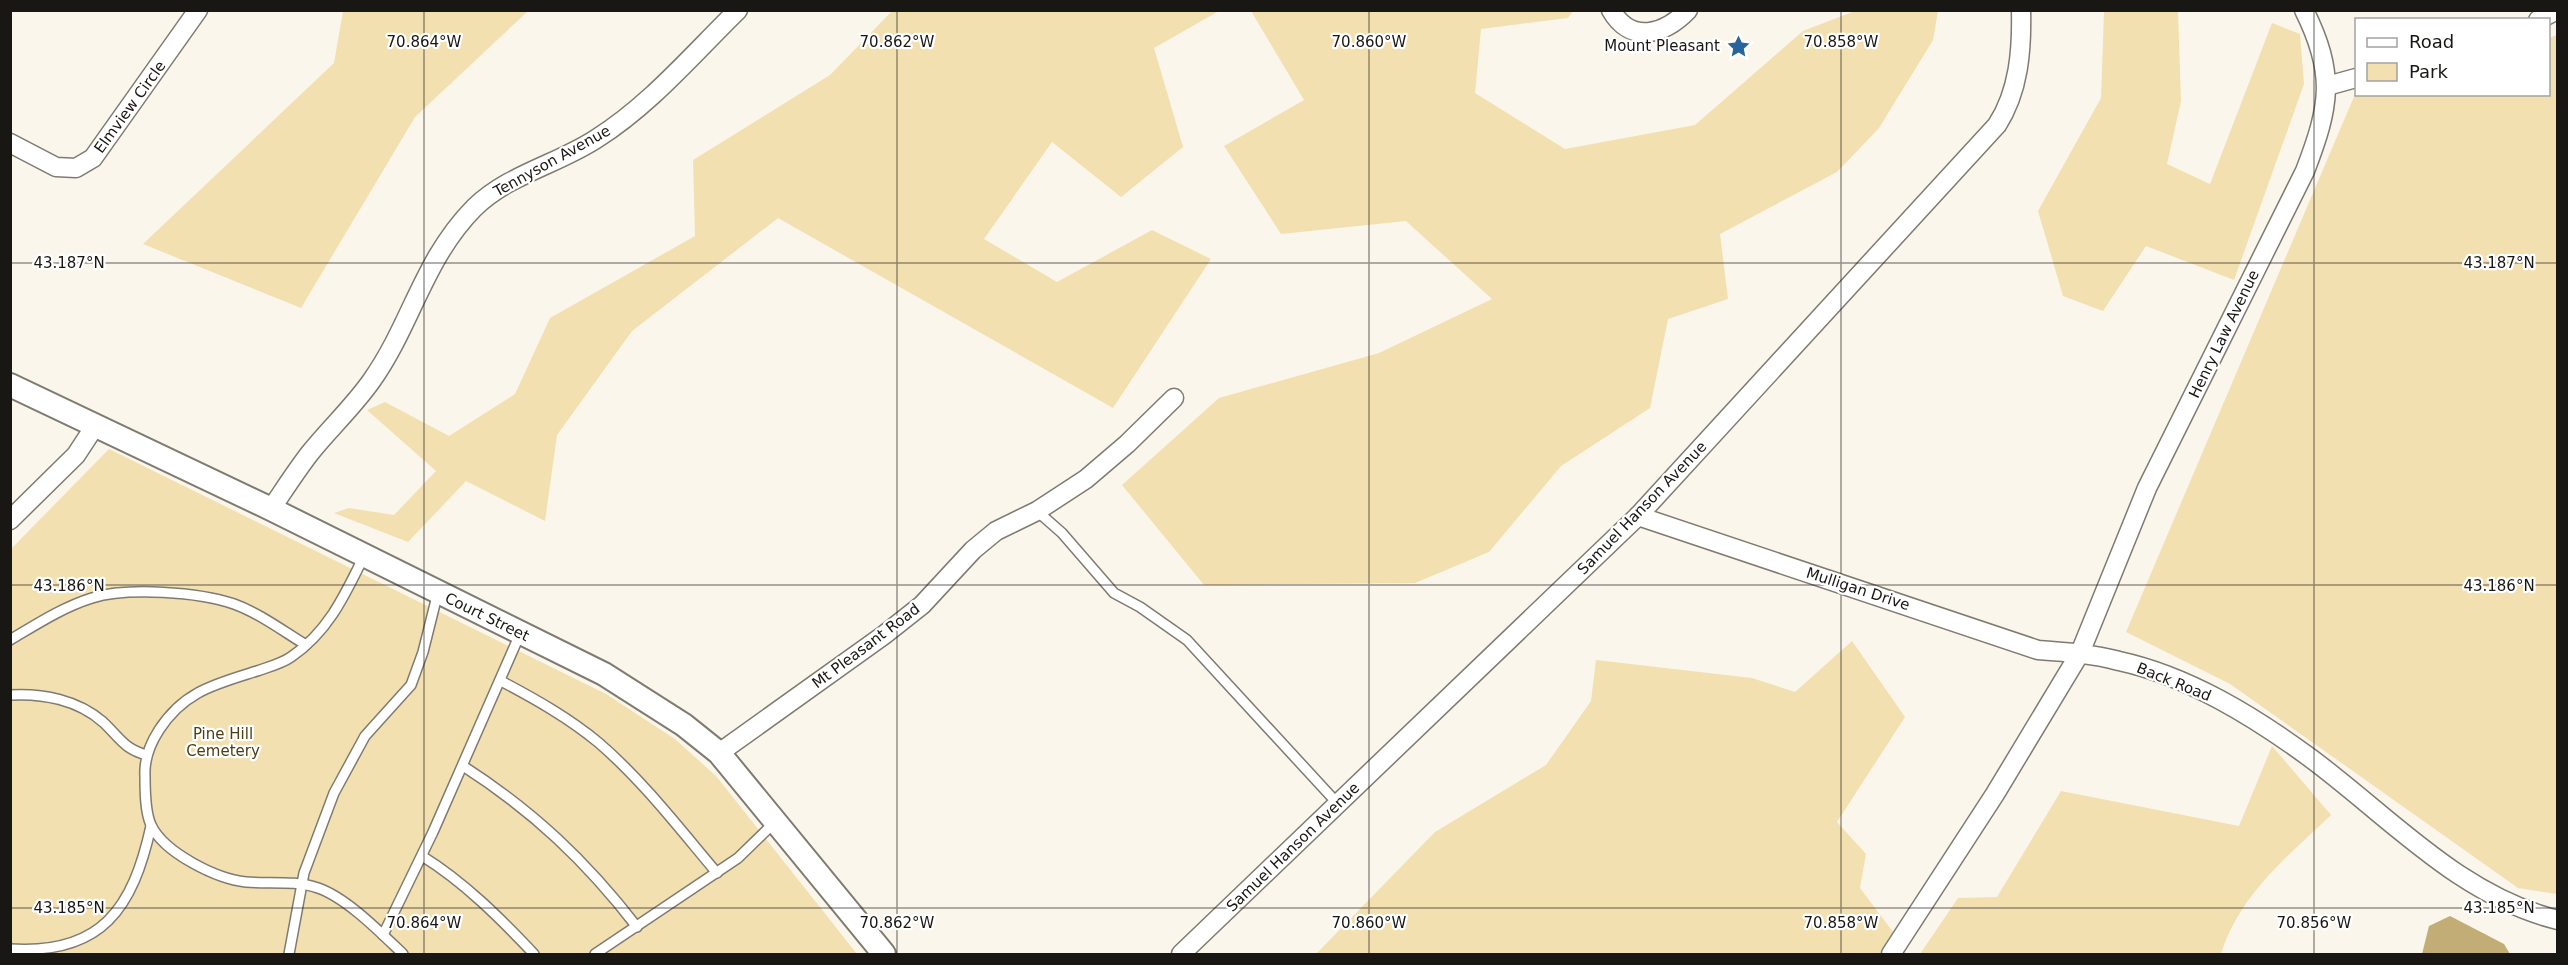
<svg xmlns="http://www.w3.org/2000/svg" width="2568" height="965" viewBox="0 0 2568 965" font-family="'DejaVu Sans',sans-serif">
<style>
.green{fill:#f3e0b1}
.water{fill:#c3ad76}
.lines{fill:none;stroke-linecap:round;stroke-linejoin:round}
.service-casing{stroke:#807b71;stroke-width:12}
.minor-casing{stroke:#807b71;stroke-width:21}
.tertiary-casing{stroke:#807b71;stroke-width:26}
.service{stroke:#fff;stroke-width:9}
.minor{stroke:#fff;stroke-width:18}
.tertiary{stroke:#fff;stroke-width:22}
.ticks{fill:none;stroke:#181713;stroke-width:1.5;stroke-opacity:0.45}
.labels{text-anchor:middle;stroke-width:4.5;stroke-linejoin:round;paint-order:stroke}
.poi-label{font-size:15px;fill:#181713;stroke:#fff;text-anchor:end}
.street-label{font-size:15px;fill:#181713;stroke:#fff}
.park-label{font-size:15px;fill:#4d3d12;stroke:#fff}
.ticks-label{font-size:15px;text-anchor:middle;fill:#181713;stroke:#fff;stroke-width:4.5;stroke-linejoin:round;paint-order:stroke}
</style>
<rect width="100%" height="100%" fill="#fbf6eb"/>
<g class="green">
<polygon points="893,10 1219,11 1154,48 1183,147 1121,197 1052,142 984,239 1057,282 1152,230 1211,259 1113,408 778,218 632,331 557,435 545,521 466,481 408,542 334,513 349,508 394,515 436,471 367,410 385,402 449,436 515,394 550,318 695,236 693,160 830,75"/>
<polygon points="343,11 528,11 415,117 301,308 143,244 334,63"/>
<polygon points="1251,11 1573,11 1568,18 1481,29 1475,93 1565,149 1695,125 1803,31 1855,11 1938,11 1933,40 1879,128 1837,172 1720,234 1728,299 1668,319 1650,408 1561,466 1489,552 1415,583 1204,585 1122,485 1219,398 1379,353 1492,299 1406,221 1281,234 1224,146 1304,100"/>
<polygon points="2104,11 2178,11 2181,101 2167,164 2210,184 2272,23 2300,34 2304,84 2234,280 2146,246 2103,311 2063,296 2038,211 2101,98"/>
<polygon points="2557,35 2558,35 2557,894 2518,888 2230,684 2126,632 2356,92 2356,94 2548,94 2549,38"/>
<polygon points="109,449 606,694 675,739 716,776 857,954 11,954 11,549"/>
<polygon points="1852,641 1905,717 1837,822 1866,854 1860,888 1893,932 1879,954 1316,954 1435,832 1546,765 1591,701 1596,660 1752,678 1795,692"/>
<path d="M2272 746 2331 815C2286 858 2240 894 2221 954H1920L1958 898 1997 897 2061 791 2239 826Z"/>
</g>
<polygon class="water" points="2450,916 2504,944 2510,954 2422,954 2429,926"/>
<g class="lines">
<defs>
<g id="service">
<polyline points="1037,511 1062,533 1114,593 1140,607 1187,640 1338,804"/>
<path d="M364 556C345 595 328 632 291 657 281 664 268 667 257 671 216 684 184 691 159 730 150 744 144 759 145 776 145 790 145 812 151 825 164 853 217 879 246 882 270 884 294 880 318 888 347 898 381 933 403 954"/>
<path d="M10 640C37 624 63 607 92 598 127 587 199 592 234 604 259 613 283 631 306 645"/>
<path d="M501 681C535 699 569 718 599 743 643 781 679 828 717 873"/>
<path d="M10 695C43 693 78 700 103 722 120 738 124 749 147 755"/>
<path d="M463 766C533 811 586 861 637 927"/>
<path d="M422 856C464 882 500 918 534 954"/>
<polyline points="383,935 433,832 520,634"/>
<path d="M10 949C102 955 133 908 151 826"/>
<polyline points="289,954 304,873 334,793 365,736 411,685 423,652 438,592"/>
<polyline points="595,954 738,858 776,821"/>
</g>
<g id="minor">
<path d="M1611 10C1631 45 1665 34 1688 10"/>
<polyline points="2538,20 2557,10"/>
<polyline points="2327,86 2356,78"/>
<polyline points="10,143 56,167 76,168 93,158 198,10"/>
<path d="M271 509C284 490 296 471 310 453 330 428 354 406 372 380 412 323 423 260 474 208 509 174 556 165 596 139 650 105 692 55 738 10"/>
<path d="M1638 516 2038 650C2066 652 2093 654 2119 661 2188 676 2253 716 2309 757 2388 815 2459 896 2558 920"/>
<polyline points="10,520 76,455 95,426"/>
<polyline points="719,753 884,635 922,605 973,550 996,531 1037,511 1086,479 1127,444 1174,398"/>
<path d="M1181 954 1638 516 1997 125C2019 91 2022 50 2021 10"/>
<path d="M1891 954 1995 794 2080 653 2147 488 2305 171C2330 106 2336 74 2304 10"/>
</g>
<polyline id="tertiary" points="10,385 271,509 604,674 684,725 719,753 884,954"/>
</defs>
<use href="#service" class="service-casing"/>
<use href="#minor" class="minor-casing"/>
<use href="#tertiary" class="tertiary-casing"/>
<use href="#service" class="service"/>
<use href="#minor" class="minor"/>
<use href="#tertiary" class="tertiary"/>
</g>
<path class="ticks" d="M424 10V954M897 10V954M1369 10V954M1841 10V954M2314 10V954M10 263H2558M10 585H2558M10 908H2558"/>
<defs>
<symbol id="sight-bare" viewBox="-9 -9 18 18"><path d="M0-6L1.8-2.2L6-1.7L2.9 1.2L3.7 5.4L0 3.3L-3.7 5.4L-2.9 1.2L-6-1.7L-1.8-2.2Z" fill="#27649b" stroke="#fff" stroke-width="2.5" paint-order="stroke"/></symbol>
</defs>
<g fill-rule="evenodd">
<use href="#sight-bare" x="1722" y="30" width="33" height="33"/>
</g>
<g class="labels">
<g class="poi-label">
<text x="1720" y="51">Mount Pleasant</text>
</g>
<g class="street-label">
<text transform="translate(130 107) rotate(-54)" y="5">Elmview Circle</text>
<text transform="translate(552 161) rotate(-29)" y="5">Tennyson Avenue</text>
<text transform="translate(2224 334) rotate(-64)" y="5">Henry Law Avenue</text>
<text transform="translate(1642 508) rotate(-46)" y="5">Samuel Hanson Avenue</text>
<text transform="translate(1858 589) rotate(18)" y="5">Mulligan Drive</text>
<text transform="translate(487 617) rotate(26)" y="5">Court Street</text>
<text transform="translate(866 646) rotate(-37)" y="5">Mt Pleasant Road</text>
<text transform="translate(2174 682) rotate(22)" y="5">Back Road</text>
<text transform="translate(1293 847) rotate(-44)" y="5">Samuel Hanson Avenue</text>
</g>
<g class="park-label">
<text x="223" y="739">Pine Hill<tspan x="223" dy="17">Cemetery</tspan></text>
</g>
</g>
<g class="ticks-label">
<text x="424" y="47">70.864°W</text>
<text x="897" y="47">70.862°W</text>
<text x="1369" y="47">70.860°W</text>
<text x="1841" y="47">70.858°W</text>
<text x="69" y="268">43.187°N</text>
<text x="2499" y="268">43.187°N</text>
<text x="69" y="591">43.186°N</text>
<text x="2499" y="591">43.186°N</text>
<text x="69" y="913">43.185°N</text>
<text x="2499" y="913">43.185°N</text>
<text x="424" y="928">70.864°W</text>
<text x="897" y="928">70.862°W</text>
<text x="1369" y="928">70.860°W</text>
<text x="1841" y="928">70.858°W</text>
<text x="2314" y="928">70.856°W</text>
</g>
<rect width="2568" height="965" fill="none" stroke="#181713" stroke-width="24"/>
<rect x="2355" y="18" width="195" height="78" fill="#ffffff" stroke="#a3a2a1" stroke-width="1.5"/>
<rect x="2367" y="38" width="30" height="9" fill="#ffffff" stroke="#a3a2a1" stroke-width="1.5"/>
<text x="2409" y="48" font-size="18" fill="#181713">Road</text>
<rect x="2367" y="63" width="30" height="18" fill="#f3e0b1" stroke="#a3a2a1" stroke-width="1.5"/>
<text x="2409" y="78" font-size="18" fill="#181713">Park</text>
</svg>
